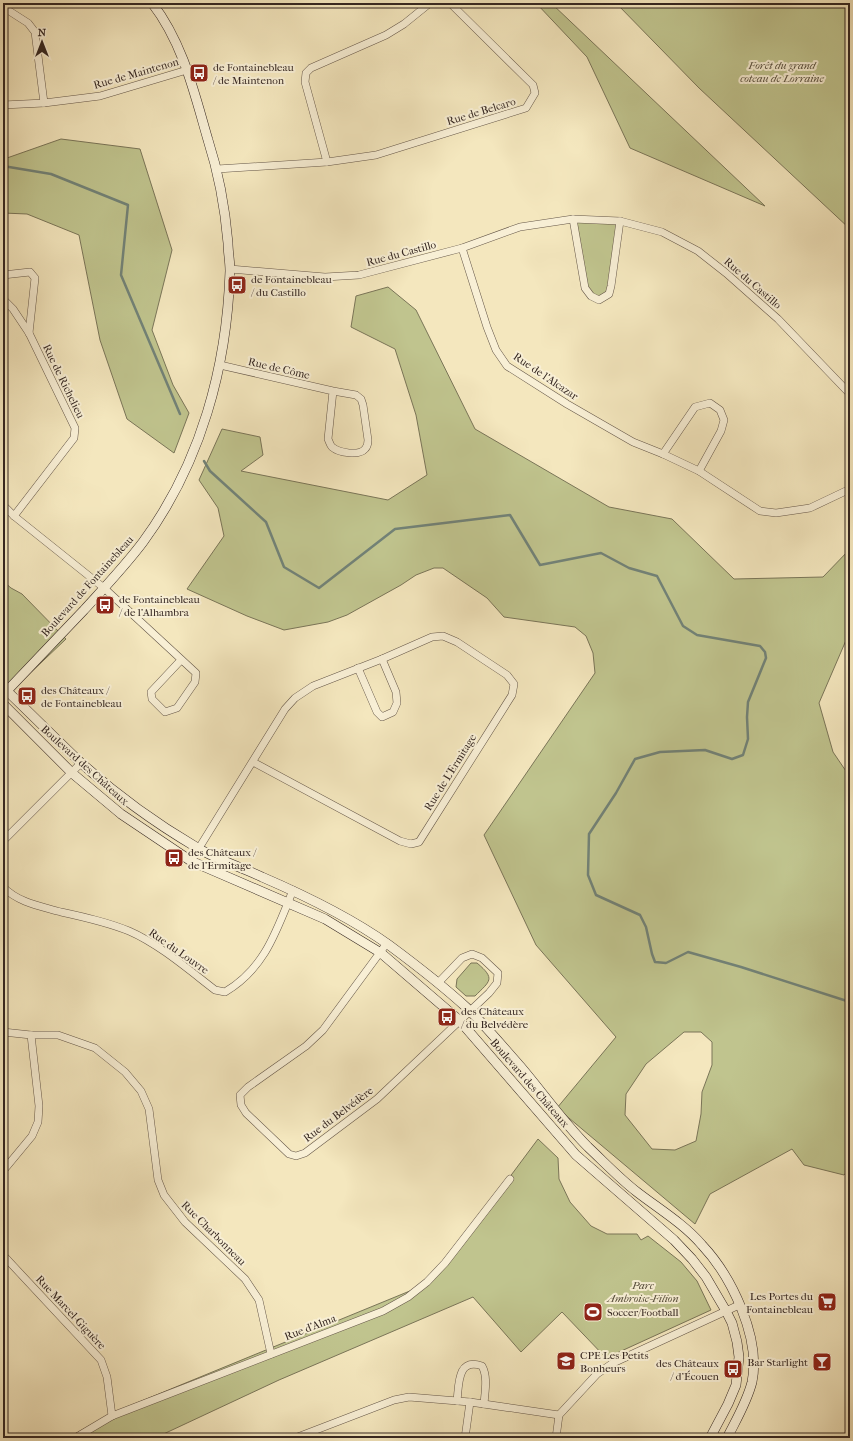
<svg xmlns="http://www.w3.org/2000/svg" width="853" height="1441" viewBox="0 0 853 1441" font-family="'IM FELL French Canon',serif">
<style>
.green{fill:#c0c48e;stroke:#7a7558;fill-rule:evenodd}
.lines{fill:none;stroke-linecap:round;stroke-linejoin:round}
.stream{stroke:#728277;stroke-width:2.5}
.street-casing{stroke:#645648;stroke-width:8}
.secondary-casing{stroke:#342621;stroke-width:10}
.street{stroke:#f8efd5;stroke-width:7}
.secondary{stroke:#f8efd5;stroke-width:9}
.labels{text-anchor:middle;stroke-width:4;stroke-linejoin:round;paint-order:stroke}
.park-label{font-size:11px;font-style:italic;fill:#574e3c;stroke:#f8efd5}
.poi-label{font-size:11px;fill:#342621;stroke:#f8efd5;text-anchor:start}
.street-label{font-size:11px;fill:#342621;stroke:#f8efd5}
</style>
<rect width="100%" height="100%" fill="#f4e7be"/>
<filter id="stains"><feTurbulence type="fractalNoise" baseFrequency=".005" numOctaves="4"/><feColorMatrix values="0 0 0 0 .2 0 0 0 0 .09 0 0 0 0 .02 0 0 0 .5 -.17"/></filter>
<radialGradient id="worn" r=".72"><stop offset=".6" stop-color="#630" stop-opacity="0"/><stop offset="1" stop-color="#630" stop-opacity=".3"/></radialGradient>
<g class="green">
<polygon points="536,3 551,3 765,206 630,148 587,57"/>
<polygon points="616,3 850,3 850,229 699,88"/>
<polygon points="61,139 140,149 172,250 152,330 173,385 189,413 174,453 127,419 100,340 79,235 27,214 3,213 3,158 7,158"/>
<polygon points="573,219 620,221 611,286 599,300 585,288"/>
<path d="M388 287 416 310 475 429 609 507 672 519 734 579 823 577 850 549V631L819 703 833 752 850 777V1168L844 1175 804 1165 792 1149 710 1194 695 1224 557 1108 616 1037 536 945 484 835 595 673 593 653 586 636 575 627 504 617 487 598 443 568H434L416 575 401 585 347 615 328 622 284 630 247 616 187 589 224 536 218 508 199 480 222 429 260 437 263 455 241 471 388 500 427 475 416 415 395 349 351 327 356 296ZM684 1032H701L712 1042V1065L702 1092 701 1114 696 1141 675 1150 652 1149 625 1115 626 1094 646 1064Z"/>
<polygon points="3,581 11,588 22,594 66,639 3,699"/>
<path d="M471 963H477C496 979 490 981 475 996H466L456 987 457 979Z"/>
<polygon points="538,1139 558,1158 559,1179 570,1202 591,1226 607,1234 637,1234 641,1240 648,1236 681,1262 697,1281 711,1310 606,1358 562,1312 521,1352 473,1297 279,1380 155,1438 68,1438 110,1414 422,1286 445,1264"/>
</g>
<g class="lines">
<g class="stream">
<polyline points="3,166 51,174 128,205 121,275 180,414"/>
<polyline points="204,461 210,471 266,522 284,567 319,588 395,529 510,515 540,565 601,553 629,568 657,576 683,626 697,635 760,646 765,652 766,658 748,702 747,717 748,739 743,755 732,759 705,750 660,752 635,759 616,793 589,834 588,875 596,895 640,915 646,927 652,954 655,962 666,963 688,952 741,967 850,1002"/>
</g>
<defs>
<g id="street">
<polyline points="3,7 28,23 35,32 44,103"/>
<polyline points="3,105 44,103 100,96 187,70"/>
<polyline points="327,162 305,82 306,73 311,68 386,35 404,24 430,3"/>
<polyline points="217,169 327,162 376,155 526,108 535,93 533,85 450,3"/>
<polyline points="573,219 585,288 591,296 599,300 609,294 611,286 620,221"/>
<polyline points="462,248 487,327 496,350 507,366 567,404 633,442 663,454 699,471 760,511 776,513 810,508 850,489"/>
<polyline points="230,269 325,277 359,275 462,248 520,227 573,219 620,221 662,232 698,251 726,273 778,319 850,394"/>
<polyline points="3,275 30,272 35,278 29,333"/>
<polyline points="3,299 13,309 29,333 75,428 74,438 14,516"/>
<path d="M220 365 333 391 356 395 361 399 363 405 368 440C368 443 368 446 365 449 359 456 339 453 332 447 330 445 329 441 328 439L333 391"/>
<polyline points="663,454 695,407 710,403 720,410 724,420 721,431 699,471"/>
<polyline points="3,505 14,516 104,588 196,673 195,682 177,708 165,712 152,699 151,692 181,660"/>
<polyline points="358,668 377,712 382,717 393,712 397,703 396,692 382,659"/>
<polyline points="3,841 81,763"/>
<polyline points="191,861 285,709 295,698 313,686 382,659 432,637 443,636 457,642 507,675 514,684 512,695 419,842 411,844 400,841 253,762"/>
<path d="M3 887C19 903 40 906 61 912 84 917 107 922 129 931 159 944 189 970 215 990L225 992C265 968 276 932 293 890"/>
<polyline points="387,943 323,1030 306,1046 248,1087 240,1095 241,1105 246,1113 289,1154 296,1156 305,1153 377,1099 489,993 497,983 498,973 482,958 472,954 462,958 438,983"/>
<polyline points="3,1032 31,1035 58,1035 95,1048 125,1072 141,1091 149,1109 158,1180 164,1195 185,1222 245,1279 259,1300 271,1354"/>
<polyline points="3,1171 32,1136 38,1122 39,1106 31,1035"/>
<polyline points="3,1255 101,1360 107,1377 112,1416"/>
<path d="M457 1401C459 1385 457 1357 482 1366 488 1377 485 1391 484 1404"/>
<polyline points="75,1438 112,1416 383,1311 408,1297 427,1282 445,1263 510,1179"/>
<polyline points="295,1438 394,1400 409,1397 470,1402 559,1415"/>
<polyline points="465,1438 470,1402"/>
<polyline points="556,1438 559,1415 597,1374 613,1363 739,1305"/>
</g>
<g id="secondary">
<path d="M7 691C31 714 55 738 79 761 113 792 157 824 196 847 215 859 241 867 262 877 306 896 350 917 389 945 416 965 443 986 467 1008 486 1026 503 1047 520 1066 543 1093 563 1122 588 1147 604 1162 620 1179 637 1192 659 1209 684 1224 702 1245 732 1277 761 1338 752 1382 747 1402 736 1420 727 1438"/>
<path d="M3 695C30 667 57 638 84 610 104 588 125 566 143 542 201 463 227 367 230 271 230 261 228 252 228 243 225 208 219 174 208 140 194 92 183 43 152 3"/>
<polyline points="3,704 72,773 121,814 191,861 325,919 381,953 459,1020 576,1155 674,1240 692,1259 706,1277 726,1311 732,1323 737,1342 739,1357 736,1385 728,1404 710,1438"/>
</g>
</defs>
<use href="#street" class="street-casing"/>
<use href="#secondary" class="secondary-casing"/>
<use href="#street" class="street"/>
<use href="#secondary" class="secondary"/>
</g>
<defs>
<symbol id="bus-square" viewBox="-11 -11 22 22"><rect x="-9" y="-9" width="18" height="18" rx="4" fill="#8f2418" stroke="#f8efd5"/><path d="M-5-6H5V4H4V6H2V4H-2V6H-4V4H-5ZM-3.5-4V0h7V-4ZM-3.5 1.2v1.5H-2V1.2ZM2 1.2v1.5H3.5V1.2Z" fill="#fff"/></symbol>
<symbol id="supermarket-square" viewBox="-11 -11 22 22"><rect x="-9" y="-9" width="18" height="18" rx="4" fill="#8f2418" stroke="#f8efd5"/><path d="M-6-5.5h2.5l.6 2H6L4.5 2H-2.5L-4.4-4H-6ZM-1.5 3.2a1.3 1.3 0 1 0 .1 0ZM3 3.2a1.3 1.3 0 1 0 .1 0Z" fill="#fff"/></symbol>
<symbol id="stadium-square" viewBox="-11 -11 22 22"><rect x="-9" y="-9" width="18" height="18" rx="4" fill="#8f2418" stroke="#f8efd5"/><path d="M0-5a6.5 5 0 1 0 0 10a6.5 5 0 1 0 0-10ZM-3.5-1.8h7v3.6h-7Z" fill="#fff"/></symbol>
<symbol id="school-square" viewBox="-11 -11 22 22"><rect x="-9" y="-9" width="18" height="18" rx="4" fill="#8f2418" stroke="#f8efd5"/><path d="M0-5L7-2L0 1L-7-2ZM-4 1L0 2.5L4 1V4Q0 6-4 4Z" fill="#fff"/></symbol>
<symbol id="bar-square" viewBox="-11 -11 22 22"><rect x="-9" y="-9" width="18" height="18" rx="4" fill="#8f2418" stroke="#f8efd5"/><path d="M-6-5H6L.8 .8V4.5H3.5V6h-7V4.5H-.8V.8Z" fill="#fff"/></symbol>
</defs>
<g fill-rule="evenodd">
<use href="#bus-square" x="188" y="62" width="22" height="22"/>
<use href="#bus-square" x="226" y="274" width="22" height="22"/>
<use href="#bus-square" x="94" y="594" width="22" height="22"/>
<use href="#bus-square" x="16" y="685" width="22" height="22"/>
<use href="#bus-square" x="163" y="847" width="22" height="22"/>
<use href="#bus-square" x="436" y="1006" width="22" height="22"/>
<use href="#supermarket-square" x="816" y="1291" width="22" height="22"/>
<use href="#stadium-square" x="582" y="1301" width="22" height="22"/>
<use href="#school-square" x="555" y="1350" width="22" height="22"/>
<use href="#bar-square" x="811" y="1351" width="22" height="22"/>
<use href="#bus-square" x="722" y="1358" width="22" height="22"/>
</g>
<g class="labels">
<g class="park-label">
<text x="782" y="69">Forêt du grand<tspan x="782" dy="13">coteau de Lorraine</tspan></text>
<text x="643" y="1289">Parc<tspan x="643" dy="13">Ambroise-Filion</tspan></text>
</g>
<g class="poi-label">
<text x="213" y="71">de Fontainebleau<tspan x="213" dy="13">/ de Maintenon</tspan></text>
<text x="251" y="283">de Fontainebleau<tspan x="251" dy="13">/ du Castillo</tspan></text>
<text x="119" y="603">de Fontainebleau<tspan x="119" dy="13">/ de l'Alhambra</tspan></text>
<text x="41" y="694">des Châteaux /<tspan x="41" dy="13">de Fontainebleau</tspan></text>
<text x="188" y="856">des Châteaux /<tspan x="188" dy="13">de l'Ermitage</tspan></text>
<text x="461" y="1015">des Châteaux<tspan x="461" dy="13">/ du Belvédère</tspan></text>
<text x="813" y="1300" text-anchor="end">Les Portes du<tspan x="813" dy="13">Fontainebleau</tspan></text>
<text x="607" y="1316">Soccer/Football</text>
<text x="580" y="1359">CPE Les Petits<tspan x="580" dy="13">Bonheurs</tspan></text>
<text x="808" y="1366" text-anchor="end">Bar Starlight</text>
<text x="719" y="1367" text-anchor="end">des Châteaux<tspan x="719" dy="13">/ d'Écouen</tspan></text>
</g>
<g class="street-label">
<text transform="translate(136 73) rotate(-16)" y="4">Rue de Maintenon</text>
<text transform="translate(481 111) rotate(-17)" y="4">Rue de Belcaro</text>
<text transform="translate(401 253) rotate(-15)" y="4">Rue du Castillo</text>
<text transform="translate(753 283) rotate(41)" y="4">Rue du Castillo</text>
<text transform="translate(279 368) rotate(13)" y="4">Rue de Côme</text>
<text transform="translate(546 376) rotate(34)" y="4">Rue de l'Alcazar</text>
<text transform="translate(64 381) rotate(64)" y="4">Rue de Richelieu</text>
<text transform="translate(87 586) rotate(-48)" y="4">Boulevard de Fontainebleau</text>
<text transform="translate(85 765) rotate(42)" y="4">Boulevard des Châteaux</text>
<text transform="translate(450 772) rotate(-58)" y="4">Rue de L'Ermitage</text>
<text transform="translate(179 951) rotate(35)" y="4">Rue du Louvre</text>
<text transform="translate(530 1083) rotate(49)" y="4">Boulevard des Châteaux</text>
<text transform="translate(338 1114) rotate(-37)" y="4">Rue du Belvédère</text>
<text transform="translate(214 1233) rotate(45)" y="4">Rue Charbonneau</text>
<text transform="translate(71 1312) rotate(47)" y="4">Rue Marcel-Giguère</text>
<text transform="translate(310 1327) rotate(-21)" y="4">Rue d'Alma</text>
</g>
</g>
<rect width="853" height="1441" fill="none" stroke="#f4e7be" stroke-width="16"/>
<rect x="4" y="4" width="845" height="1433" fill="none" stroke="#342621" stroke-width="2"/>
<rect x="8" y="8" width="837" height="1425" fill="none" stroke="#342621"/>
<g transform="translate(42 42)" stroke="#f8efd5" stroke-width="3" paint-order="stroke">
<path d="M0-3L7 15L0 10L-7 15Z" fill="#342621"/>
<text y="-6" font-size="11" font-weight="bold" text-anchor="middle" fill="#342621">N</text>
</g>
<rect width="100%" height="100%" filter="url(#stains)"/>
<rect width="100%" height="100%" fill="url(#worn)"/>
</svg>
